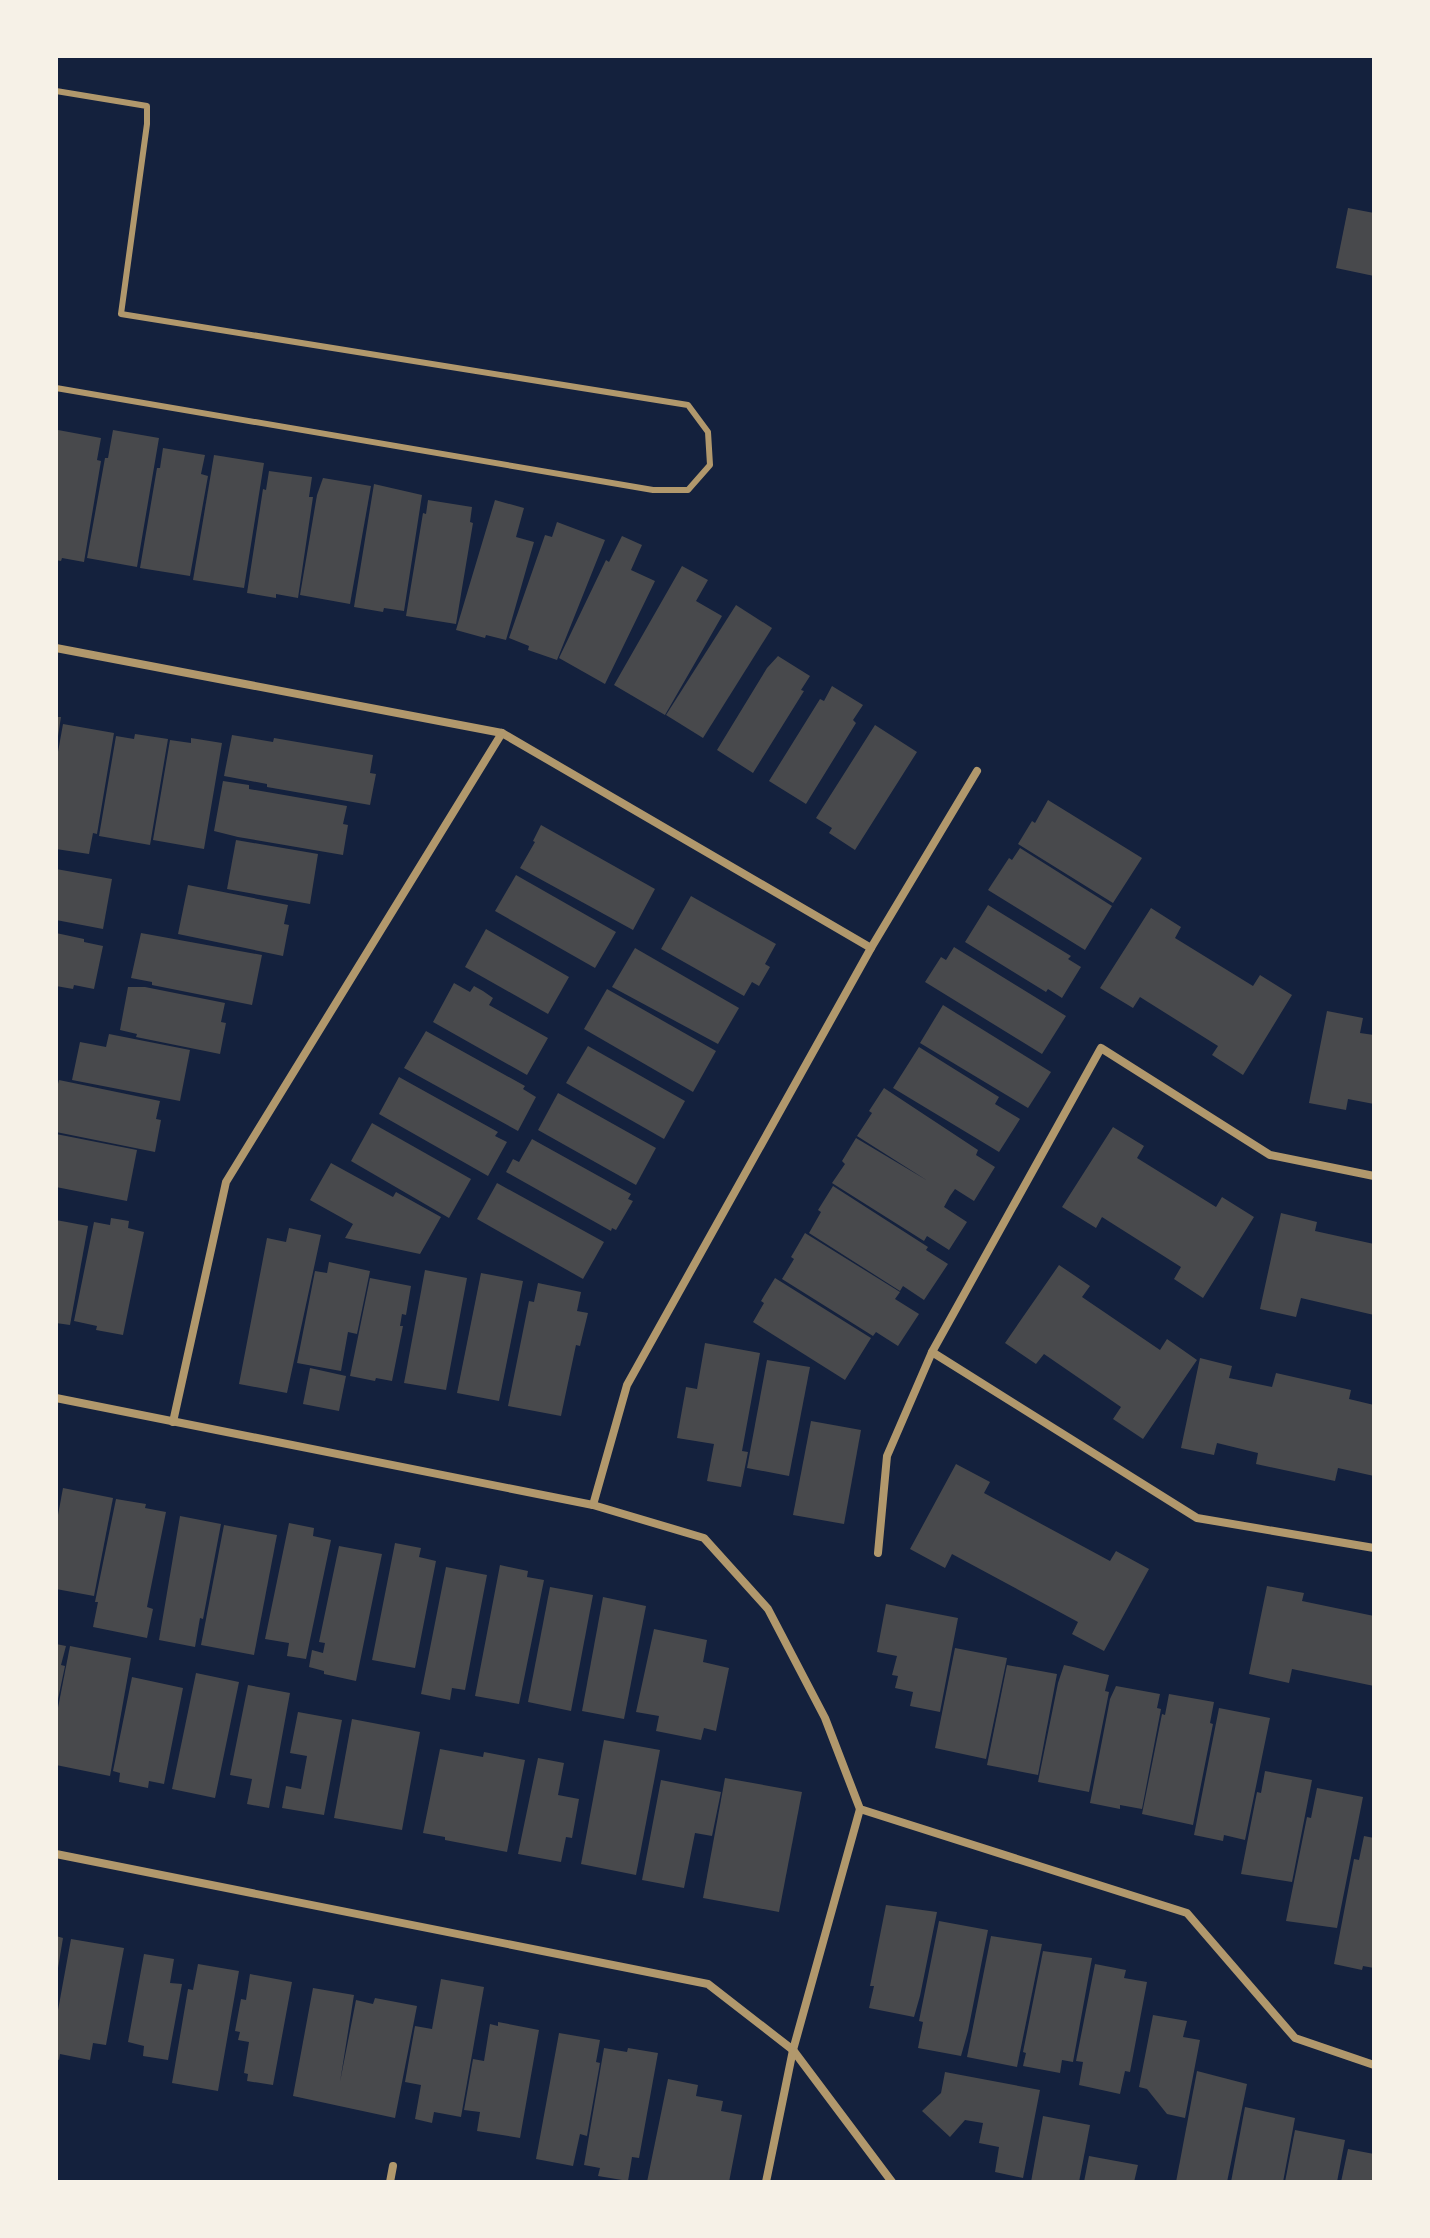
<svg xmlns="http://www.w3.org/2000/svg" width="1430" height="2238" viewBox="0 0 1430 2238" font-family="Ubuntu,sans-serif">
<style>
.building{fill:#48494c}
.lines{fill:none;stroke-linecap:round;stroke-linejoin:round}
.service{stroke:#b1986c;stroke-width:6}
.minor{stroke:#b1986c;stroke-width:8}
</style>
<rect width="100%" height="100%" fill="#14213d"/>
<g class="building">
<polygon points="1348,208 1374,213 1374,276 1336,268"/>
<polygon points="58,430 101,438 97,460 101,461 84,562 62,558 61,561 56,560 56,443"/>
<polygon points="113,430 159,438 137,567 87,558 105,458 108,458"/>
<polygon points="163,448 205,455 201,474 208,476 190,576 140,568 157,468 160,468"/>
<polygon points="214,455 264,463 244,588 193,580"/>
<polygon points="269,471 312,477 309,497 313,497 298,598 276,594 276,598 247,593 263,489 266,490"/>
<polygon points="323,478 371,486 350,604 300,595 317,495"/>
<polygon points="374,484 422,495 404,611 384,608 383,612 354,607"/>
<polygon points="428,500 472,507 470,522 473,523 456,624 406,616 423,513 426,514"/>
<polygon points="495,500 524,508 516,537 534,542 506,640 486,635 485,638 456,630"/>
<polygon points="557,522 605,540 557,660 528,650 529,646 509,638 545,535 552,537"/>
<polygon points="622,536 642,545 631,570 655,581 605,684 559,658 606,560 609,562"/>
<polygon points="682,566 708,580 696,601 722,616 665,715 614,685"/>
<polygon points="736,605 772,628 703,738 666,715"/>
<polygon points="778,656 810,676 801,690 804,691 753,773 717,750 767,668"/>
<polygon points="832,686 863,705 853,720 856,723 806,804 769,781 820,699 824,701"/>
<polygon points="56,717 61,717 58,736 56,736"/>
<polygon points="63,724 114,733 97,834 93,833 89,854 56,849 56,763"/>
<polygon points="875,725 917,752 855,850 829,833 832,828 816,818"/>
<polygon points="135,734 168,739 150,845 99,836 116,736 134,739"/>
<polygon points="232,735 273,742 274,738 373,755 370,773 376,774 370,805 267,787 267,784 224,776"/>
<polygon points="191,738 222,743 204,849 153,840 170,740 191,743"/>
<polygon points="223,781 249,785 249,789 347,806 343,824 348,825 343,855 238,837 214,831"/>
<polygon points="1048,800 1142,858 1113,903 1018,844 1032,821 1035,823"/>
<polygon points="541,825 655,889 633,930 520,868 535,842 533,841"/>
<polygon points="236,840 318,854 310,904 227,889"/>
<polygon points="1020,848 1112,906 1085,950 988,890 1009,858 1012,860"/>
<polygon points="56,869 112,879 103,929 56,920"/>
<polygon points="516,875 616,932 595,968 495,911"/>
<polygon points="188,885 288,905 284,924 289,925 283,956 178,934"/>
<polygon points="691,896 776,944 765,964 770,967 759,986 752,982 744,996 661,949"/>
<polygon points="988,905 1071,956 1068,959 1081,967 1062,998 1048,989 1046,992 965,942"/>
<polygon points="1151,908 1181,927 1175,938 1253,986 1260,975 1292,995 1243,1075 1212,1055 1218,1046 1140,997 1133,1008 1100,988"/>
<polygon points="486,929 569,977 548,1014 465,967"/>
<polygon points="56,933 84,939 84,942 103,946 94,989 74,985 73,989 56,986"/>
<polygon points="141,933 262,955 252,1005 152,985 152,982 131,978"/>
<polygon points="954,947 1066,1016 1042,1054 925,982 941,957 946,960"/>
<polygon points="635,948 739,1008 718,1044 612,987"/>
<polygon points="454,983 470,992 474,986 483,991 493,998 489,1005 548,1038 527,1075 433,1022"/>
<polygon points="128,987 145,987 225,1003 221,1022 226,1023 220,1054 136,1037 137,1034 120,1030"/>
<polygon points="607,989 716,1051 693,1092 584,1029"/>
<polygon points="943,1005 1051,1072 1028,1108 920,1043"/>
<polygon points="1327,1011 1363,1018 1360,1033 1374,1035 1374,1104 1348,1099 1346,1110 1309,1103"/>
<polygon points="426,1031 525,1086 523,1089 536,1097 518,1131 404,1068"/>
<polygon points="109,1034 190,1050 180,1101 72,1080 80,1042 106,1047"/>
<polygon points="588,1046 685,1101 664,1139 566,1083"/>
<polygon points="919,1047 999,1097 995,1104 1020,1119 999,1152 893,1088"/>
<polygon points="399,1077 498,1132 495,1136 507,1142 488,1176 379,1114"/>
<polygon points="59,1080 160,1101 156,1119 161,1120 155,1152 56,1132 56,1084 58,1084"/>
<polygon points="884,1088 978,1150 976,1155 995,1167 974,1201 955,1189 950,1196 944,1207 967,1222 949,1250 927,1236 924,1241 832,1183 845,1164 842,1161 856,1138 928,1181 857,1136 872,1113 869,1111"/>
<polygon points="558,1093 656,1148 636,1185 538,1130"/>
<polygon points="372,1123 471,1179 449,1218 351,1161"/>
<polygon points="1113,1127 1144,1146 1137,1158 1216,1207 1222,1197 1254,1217 1203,1298 1174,1279 1181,1267 1102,1217 1096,1228 1062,1207"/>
<polygon points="56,1134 137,1150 127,1201 56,1187"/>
<polygon points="532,1139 631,1194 628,1199 633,1201 616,1230 612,1228 611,1231 506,1172 513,1159 519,1162"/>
<polygon points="331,1163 393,1197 396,1192 441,1217 420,1254 345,1238 353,1224 310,1200"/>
<polygon points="497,1183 604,1242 583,1279 477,1219"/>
<polygon points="833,1186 928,1247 926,1250 948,1264 924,1300 903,1286 900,1291 809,1233 821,1212 818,1210"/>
<polygon points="1281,1213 1317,1222 1315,1231 1374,1244 1374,1315 1301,1298 1296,1317 1260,1309"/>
<polygon points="111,1218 129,1221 128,1228 144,1232 123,1335 96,1330 97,1326 74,1321 94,1222 110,1225"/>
<polygon points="56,1220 88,1226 70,1325 56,1323"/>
<polygon points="289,1228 321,1235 287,1393 239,1384 267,1238 286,1242"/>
<polygon points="805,1233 900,1292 895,1299 919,1314 898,1346 876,1332 873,1336 782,1279 794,1259 791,1257"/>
<polygon points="329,1262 370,1271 357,1334 348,1332 341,1371 297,1363 315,1271 327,1273"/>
<polygon points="1059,1265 1090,1286 1082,1297 1160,1350 1167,1339 1197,1360 1143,1439 1113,1419 1121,1407 1044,1354 1036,1364 1005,1343"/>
<polygon points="425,1270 467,1278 446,1390 404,1383"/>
<polygon points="481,1273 523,1281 499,1401 457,1393"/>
<polygon points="370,1278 411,1286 406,1315 402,1314 400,1326 403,1326 392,1381 376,1378 375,1381 350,1376"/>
<polygon points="775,1278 871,1338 845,1380 753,1322 764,1303 761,1301"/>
<polygon points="538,1283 581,1292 577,1311 588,1313 580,1346 576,1345 561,1416 508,1406 529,1301 534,1302"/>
<polygon points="705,1343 760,1353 742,1451 748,1452 741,1487 707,1481 714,1444 677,1438 686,1387 697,1389"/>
<polygon points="1200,1358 1232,1366 1229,1378 1272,1387 1276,1373 1351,1390 1349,1399 1374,1405 1374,1476 1338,1468 1335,1481 1256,1464 1258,1453 1217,1443 1214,1455 1181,1448"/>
<polygon points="767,1360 810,1367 789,1476 747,1468"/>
<polygon points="310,1368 346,1376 339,1411 303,1404"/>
<polygon points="811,1421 861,1430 844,1524 793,1515"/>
<polygon points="956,1464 990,1482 984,1493 1110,1561 1116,1551 1149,1569 1104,1651 1072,1634 1078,1622 952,1554 945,1568 910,1549"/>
<polygon points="63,1488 113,1498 94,1596 56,1589 56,1526"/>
<polygon points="116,1499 146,1504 145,1508 166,1512 147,1607 153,1609 147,1638 93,1627 98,1602 95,1602"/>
<polygon points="180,1516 221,1524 203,1619 200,1618 195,1647 159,1640"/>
<polygon points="289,1523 314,1528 313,1536 331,1540 306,1659 287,1656 289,1643 265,1639"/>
<polygon points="224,1525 277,1535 254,1655 201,1645"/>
<polygon points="395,1543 421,1548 419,1557 436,1561 415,1668 372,1660"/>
<polygon points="339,1546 382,1554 356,1681 324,1674 324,1671 309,1667 312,1650 323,1653 325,1643 319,1642"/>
<polygon points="500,1565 528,1571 527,1577 544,1580 519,1704 475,1696"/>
<polygon points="446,1567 487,1575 465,1690 452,1688 450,1700 421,1694"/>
<polygon points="1267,1586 1304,1593 1302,1601 1374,1616 1374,1686 1292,1669 1289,1683 1249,1674"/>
<polygon points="550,1587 593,1595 571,1711 528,1702"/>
<polygon points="603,1597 646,1606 624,1719 582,1711"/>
<polygon points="886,1604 958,1618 940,1712 910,1706 913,1692 895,1688 898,1676 892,1675 897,1656 877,1652"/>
<polygon points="654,1629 707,1640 703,1662 729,1668 716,1731 704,1728 701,1740 656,1731 659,1716 636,1712"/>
<polygon points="56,1644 66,1646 61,1665 65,1666 57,1704"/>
<polygon points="70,1646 131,1658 110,1776 56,1765 56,1718"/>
<polygon points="955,1648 1007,1658 986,1759 935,1748"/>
<polygon points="1007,1665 1057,1674 1038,1775 987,1765"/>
<polygon points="1064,1665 1109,1675 1105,1691 1109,1692 1089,1792 1038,1782 1058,1683"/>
<polygon points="196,1673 239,1682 215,1798 172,1789"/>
<polygon points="132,1677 183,1688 164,1784 149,1781 148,1788 119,1782 120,1773 113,1771"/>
<polygon points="248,1685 290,1693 269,1808 247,1804 252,1779 230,1775"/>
<polygon points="1116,1686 1160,1694 1157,1708 1161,1709 1142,1809 1120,1805 1120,1809 1090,1803 1110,1699"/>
<polygon points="1169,1694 1214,1702 1210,1723 1213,1724 1193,1825 1142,1814 1162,1714 1165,1715"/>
<polygon points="1219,1708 1270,1718 1245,1840 1224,1835 1223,1841 1194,1835"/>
<polygon points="298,1712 342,1720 324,1815 282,1808 286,1786 301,1789 307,1756 290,1753"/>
<polygon points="352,1719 420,1732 402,1830 334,1818"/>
<polygon points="604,1740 660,1750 636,1875 581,1864"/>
<polygon points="440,1749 483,1757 484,1752 525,1760 507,1852 445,1840 445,1837 423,1833"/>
<polygon points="538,1758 564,1763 558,1795 579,1799 572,1838 566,1837 561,1862 518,1854"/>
<polygon points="1265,1771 1312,1780 1292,1882 1241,1874 1257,1792 1261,1793"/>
<polygon points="725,1778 802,1792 779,1912 703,1898"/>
<polygon points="661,1780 721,1792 712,1836 695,1833 684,1888 642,1880"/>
<polygon points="1317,1788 1363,1797 1337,1928 1286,1921 1307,1817 1311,1818"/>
<polygon points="1364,1836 1374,1838 1374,1968 1363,1966 1362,1970 1334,1964 1354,1859 1359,1860"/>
<polygon points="886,1905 937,1912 920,1996 914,2017 869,2008 874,1986 870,1986"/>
<polygon points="939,1921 988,1930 968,2031 961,2056 918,2048 923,2022 919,2021"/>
<polygon points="56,1936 63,1938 58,1968 56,1968"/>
<polygon points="991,1936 1042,1944 1017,2067 967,2057"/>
<polygon points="71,1939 124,1948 106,2045 93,2043 90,2060 60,2054 59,2060 56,2059 56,2021"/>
<polygon points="1043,1951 1092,1958 1073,2062 1062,2060 1060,2073 1023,2066 1026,2053 1023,2052"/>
<polygon points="144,1954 174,1959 170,1983 182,1984 168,2060 143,2056 144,2046 128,2042"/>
<polygon points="198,1964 239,1971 218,2091 172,2083 188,1989 193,1990"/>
<polygon points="1095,1964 1126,1970 1124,1978 1147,1982 1130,2072 1125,2071 1120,2094 1079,2085 1083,2062 1076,2061"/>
<polygon points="250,1974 292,1982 273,2085 247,2081 248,2074 244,2073 249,2042 238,2040 240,2032 235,2031 241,1999 246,2000"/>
<polygon points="441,1979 484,1987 461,2117 434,2112 432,2123 415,2119 421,2085 405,2082 415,2026 432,2029"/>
<polygon points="313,1988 354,1995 340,2082 356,2000 373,2004 375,1998 417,2006 395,2118 293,2096"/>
<polygon points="1153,2015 1187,2021 1183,2037 1200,2040 1185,2118 1167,2114 1147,2089 1139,2087"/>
<polygon points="498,2022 539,2030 520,2138 477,2131 480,2112 464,2110 473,2059 484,2061 490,2024 498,2026"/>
<polygon points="559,2033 600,2040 596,2062 600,2063 587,2136 580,2134 573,2166 536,2159"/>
<polygon points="604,2048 627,2052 628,2048 658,2053 639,2158 632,2157 628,2181 598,2176 600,2168 584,2165"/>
<polygon points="1197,2071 1247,2084 1227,2182 1176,2182"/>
<polygon points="945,2072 1040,2090 1023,2178 995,2172 999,2147 979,2143 983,2123 965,2120 950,2137 922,2111 941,2093"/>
<polygon points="668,2079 698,2085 696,2096 723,2101 721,2111 742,2115 729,2182 647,2182"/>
<polygon points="1245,2107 1295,2118 1283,2182 1231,2182"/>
<polygon points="1043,2116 1090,2125 1079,2182 1031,2182"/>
<polygon points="1295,2130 1345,2140 1337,2182 1285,2182"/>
<polygon points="1348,2149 1374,2154 1374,2182 1341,2182"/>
<polygon points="1089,2156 1138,2165 1134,2182 1084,2182"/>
</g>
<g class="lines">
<polyline class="service" points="56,91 147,106 147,124 121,314 688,405 708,432 710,465 688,490 653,490 56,388"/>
<g class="minor">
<polyline points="56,648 502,733 871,948"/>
<polyline points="932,1352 1197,1518 1374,1548"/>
<polyline points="56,1398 593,1505 704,1538 768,1609 825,1718 860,1809 1187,1913 1295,2038 1374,2065"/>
<polyline points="173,1422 226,1182 502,733"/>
<polyline points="593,1505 627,1385 871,948 977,771"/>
<polyline points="878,1553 887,1456 932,1352 1101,1048 1270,1155 1374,1176"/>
<polyline points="56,1854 708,1984 793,2050 892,2182"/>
<polyline points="390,2182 393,2166"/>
<polyline points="766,2182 793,2050 860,1809"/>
</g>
</g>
<rect width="1430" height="2238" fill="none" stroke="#f6f1e7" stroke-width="116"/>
</svg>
